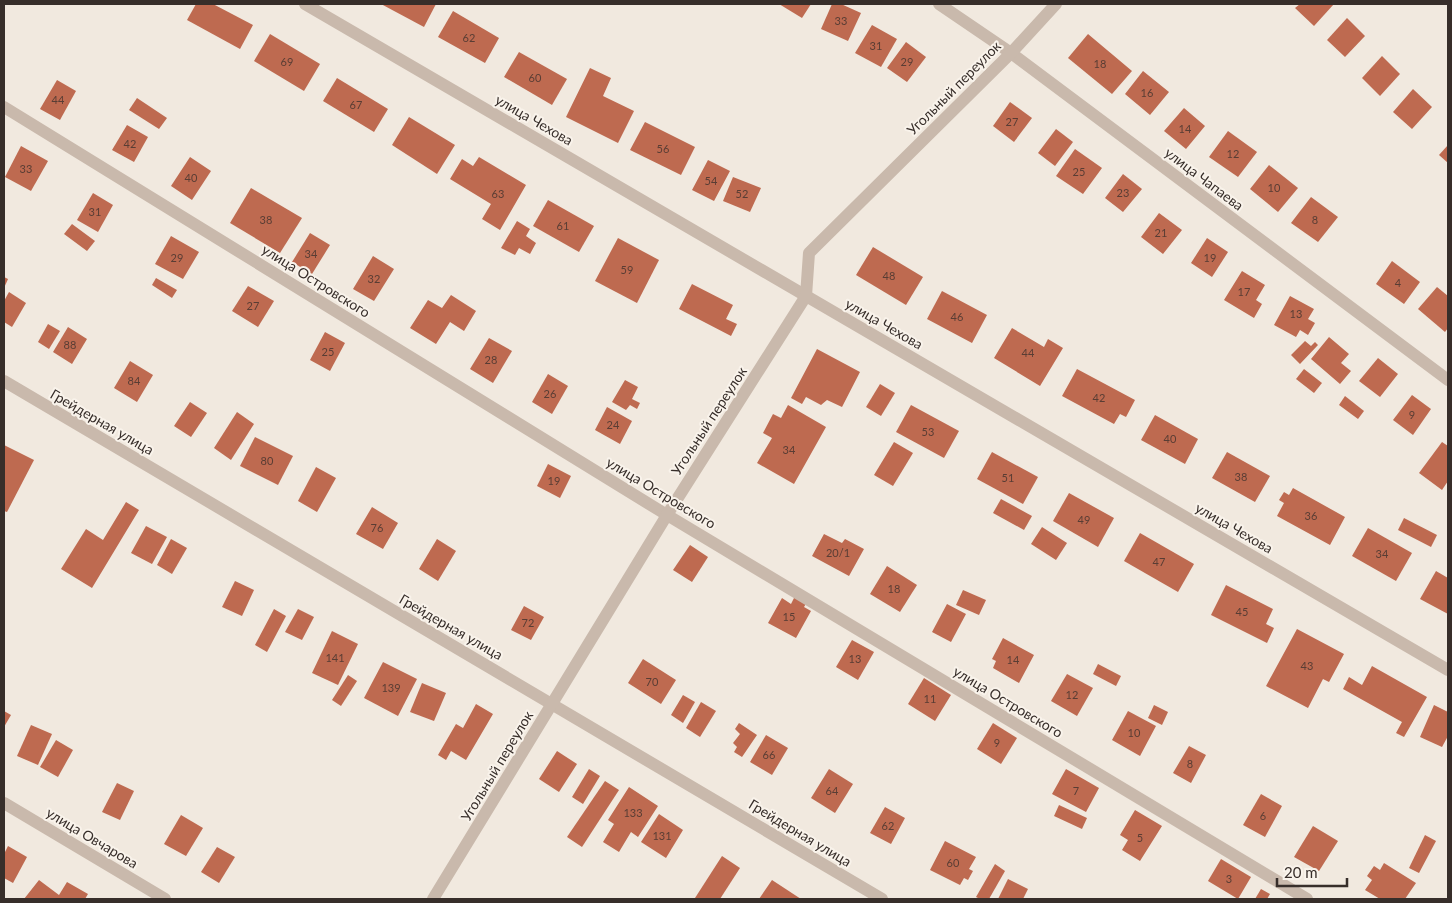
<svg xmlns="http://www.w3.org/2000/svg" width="1452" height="903" viewBox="0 0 1452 903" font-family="Lato,sans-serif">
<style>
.building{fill:#be6a50}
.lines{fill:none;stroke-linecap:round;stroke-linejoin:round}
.minor{stroke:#c9b9ac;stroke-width:12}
.labels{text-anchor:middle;stroke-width:4;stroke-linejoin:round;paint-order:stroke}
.number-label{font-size:11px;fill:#593d34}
.street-label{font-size:14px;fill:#372e2a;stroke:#f9f3eb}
</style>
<rect width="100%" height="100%" fill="#f1e9df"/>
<g class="building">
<polygon points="196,4 213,4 253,25 240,49 187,20"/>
<polygon points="381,4 436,4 424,27"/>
<polygon points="779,4 811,4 802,18"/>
<polygon points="832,4 841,4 861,13 848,41 821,29"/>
<polygon points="1300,4 1334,4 1314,26 1295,8"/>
<polygon points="453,11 499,38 485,63 438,37"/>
<polygon points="1347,18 1365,36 1345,57 1327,40"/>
<polygon points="872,25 897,39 881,67 855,53"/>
<polygon points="270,34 320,64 304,91 254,61"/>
<polygon points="1088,34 1132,71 1112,94 1068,58"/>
<polygon points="906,42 926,57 907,82 887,68"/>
<polygon points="519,52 567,79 552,105 504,77"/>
<polygon points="1382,56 1400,74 1380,96 1362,78"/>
<polygon points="590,68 611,78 603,96 634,111 618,143 566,117"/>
<polygon points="1143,71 1169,92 1150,115 1125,94"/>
<polygon points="337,78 388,109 374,132 323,101"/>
<polygon points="57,80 76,91 60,120 40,109"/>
<polygon points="1413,89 1432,107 1412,129 1393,112"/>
<polygon points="137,98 167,118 159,129 129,110"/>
<polygon points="1010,102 1032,118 1014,142 993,126"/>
<polygon points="1184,108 1205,126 1186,149 1164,131"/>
<polygon points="409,117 455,145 437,174 392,145"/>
<polygon points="645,122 695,147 681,175 630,150"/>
<polygon points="127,125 148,137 134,162 112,150"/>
<polygon points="1056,129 1073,142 1055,166 1038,153"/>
<polygon points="1228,131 1257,152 1238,177 1209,157"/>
<polygon points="1448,145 1448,163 1439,155"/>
<polygon points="21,146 48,161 31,191 5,177"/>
<polygon points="1075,149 1102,168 1083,194 1056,176"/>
<polygon points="190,157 211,171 192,200 171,186"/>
<polygon points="479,157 526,185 500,230 482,219 491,204 450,179 462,159 473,166"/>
<polygon points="708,160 730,171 714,201 692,190"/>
<polygon points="1269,165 1298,188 1278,212 1250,189"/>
<polygon points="1123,174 1142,189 1123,212 1105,198"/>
<polygon points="733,177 761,188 750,212 723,201"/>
<polygon points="251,188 302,218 280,253 230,223"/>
<polygon points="93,193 113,205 98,232 77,220"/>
<polygon points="1311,197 1338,217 1318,242 1291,223"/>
<polygon points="548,200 594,226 579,252 533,226"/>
<polygon points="1159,213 1182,230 1163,254 1141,237"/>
<polygon points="517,221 530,229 526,236 536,243 530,254 519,248 515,255 501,248"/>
<polygon points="72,224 95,241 87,251 64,234"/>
<polygon points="310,233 330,245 312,274 292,262"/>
<polygon points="171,236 199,252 183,279 155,264"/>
<polygon points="618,238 659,260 637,303 595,281"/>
<polygon points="1207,238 1228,252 1212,277 1191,263"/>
<polygon points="873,247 923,277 906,305 856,275"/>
<polygon points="373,256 394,269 374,301 353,289"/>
<polygon points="1392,261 1420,282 1404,304 1376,284"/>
<polygon points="1242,271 1265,285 1256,300 1262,304 1254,318 1224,300"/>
<polygon points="4,277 8,279 4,288"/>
<polygon points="156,278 177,290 172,298 152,285"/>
<polygon points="692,284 733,305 726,319 737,324 731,336 679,309"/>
<polygon points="248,286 274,301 258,327 232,311"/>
<polygon points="1437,287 1448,296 1448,328 1445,332 1418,309"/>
<polygon points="942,291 987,315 972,343 927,319"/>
<polygon points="9,292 26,303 12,327 4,322 4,301"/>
<polygon points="451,295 476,311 464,331 450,322 436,344 410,328 428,300 442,308"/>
<polygon points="1290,296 1314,309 1308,319 1315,323 1308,335 1300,330 1296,337 1274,325"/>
<polygon points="48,324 60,331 49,349 38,342"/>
<polygon points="68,327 87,339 72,364 53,352"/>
<polygon points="1012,328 1044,347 1048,339 1063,348 1040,386 994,358"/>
<polygon points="325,332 345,343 330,371 310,360"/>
<polygon points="1329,337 1349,354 1341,363 1351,371 1340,384 1311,359"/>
<polygon points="489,338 512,351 493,383 470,369"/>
<polygon points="1305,341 1311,346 1315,342 1318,345 1300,364 1291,355"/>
<polygon points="817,349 860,372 842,407 827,400 821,405 806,397 802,404 791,398"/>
<polygon points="1378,358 1398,374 1380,397 1359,381"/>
<polygon points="130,361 153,375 137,402 114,388"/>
<polygon points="1077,369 1135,400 1126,417 1120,414 1114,424 1062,396"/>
<polygon points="1304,369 1322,383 1314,393 1296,379"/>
<polygon points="548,374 568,386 552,414 532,402"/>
<polygon points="625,380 638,387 632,399 640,403 637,409 630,405 626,410 612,402"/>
<polygon points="880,384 895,393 881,416 866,407"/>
<polygon points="1412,395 1431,409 1413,435 1393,420"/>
<polygon points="1345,396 1364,411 1358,419 1339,405"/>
<polygon points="190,402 207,413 191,437 174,426"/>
<polygon points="788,405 826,427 794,484 757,463 772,438 763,433 773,414 781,418"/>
<polygon points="911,405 959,431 944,458 896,432"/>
<polygon points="607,407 632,421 620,444 595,430"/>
<polygon points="237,412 254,424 231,460 214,448"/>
<polygon points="1155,415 1198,439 1185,464 1141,440"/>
<polygon points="255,437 293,456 278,485 240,466"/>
<polygon points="894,442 913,453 893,486 874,475"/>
<polygon points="1442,442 1448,446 1448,481 1442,490 1419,473"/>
<polygon points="4,445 34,460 7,512 4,511"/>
<polygon points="992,452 1038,477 1023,504 977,479"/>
<polygon points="1227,452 1270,476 1255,502 1212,478"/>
<polygon points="548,464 571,476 560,498 537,486"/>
<polygon points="316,467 336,478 317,512 298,501"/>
<polygon points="1293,488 1345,517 1330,545 1277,516 1284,503 1279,500 1284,492 1289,495"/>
<polygon points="1069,493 1114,518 1098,547 1053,521"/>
<polygon points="1001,499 1032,516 1024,530 993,513"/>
<polygon points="126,502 139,510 92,588 61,569 86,529 103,540"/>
<polygon points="372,507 398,523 383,549 356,534"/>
<polygon points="1404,518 1437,535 1431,547 1398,530"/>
<polygon points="146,526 167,537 152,564 131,553"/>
<polygon points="1042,527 1067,543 1056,560 1031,544"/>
<polygon points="1368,528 1412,553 1396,581 1352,556"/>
<polygon points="1140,533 1194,564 1178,592 1124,561"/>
<polygon points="824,534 842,543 845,539 864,549 849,576 812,556"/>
<polygon points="171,539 187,548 172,574 157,565"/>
<polygon points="437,539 456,551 438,581 419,569"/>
<polygon points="690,545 708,557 692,582 673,570"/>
<polygon points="887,566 917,585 900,612 870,594"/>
<polygon points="1436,571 1448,578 1448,614 1420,599"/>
<polygon points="235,581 254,590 242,616 222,607"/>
<polygon points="1226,585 1273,609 1266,624 1274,628 1267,643 1211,615"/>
<polygon points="963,590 986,600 979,615 956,605"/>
<polygon points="795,596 807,602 804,607 811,611 796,638 768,623 782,598 791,604"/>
<polygon points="947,604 966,614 951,642 932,632"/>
<polygon points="524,606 544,617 531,640 511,630"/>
<polygon points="274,609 286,616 267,652 255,645"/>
<polygon points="298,609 314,617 302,640 285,632"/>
<polygon points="1297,629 1344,654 1329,682 1323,679 1308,708 1266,686"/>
<polygon points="332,631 358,644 338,685 312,673"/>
<polygon points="1003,638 1034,655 1019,683 993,668 996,661 992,659"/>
<polygon points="852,640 874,652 858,680 836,667"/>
<polygon points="643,659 676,680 661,704 628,683"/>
<polygon points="383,662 417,679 398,716 364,698"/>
<polygon points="1098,664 1121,676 1116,686 1093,674"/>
<polygon points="1372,666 1427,697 1404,737 1396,733 1402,722 1343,689 1349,677 1362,685"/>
<polygon points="1067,674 1093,688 1077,716 1051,701"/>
<polygon points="348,675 357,681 341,706 332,700"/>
<polygon points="924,678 951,695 935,721 908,704"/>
<polygon points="422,683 446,693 434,721 410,712"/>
<polygon points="683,695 695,702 683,723 671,715"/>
<polygon points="701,702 716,711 700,737 686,728"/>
<polygon points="476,704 493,714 466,760 451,751 446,760 438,755 456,724 463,728"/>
<polygon points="1154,705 1168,712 1162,725 1148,718"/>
<polygon points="1434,705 1448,712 1448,736 1442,747 1420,737"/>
<polygon points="4,711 11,715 4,727"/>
<polygon points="1128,711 1156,726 1140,756 1112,740"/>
<polygon points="739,723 757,735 742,757 734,752 737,747 733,743 740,734 735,729"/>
<polygon points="993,723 1017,738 1001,764 977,749"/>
<polygon points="31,725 52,734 38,765 17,756"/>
<polygon points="766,735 788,748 772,775 750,762"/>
<polygon points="56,740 73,750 58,777 40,767"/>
<polygon points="1189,746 1206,755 1191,783 1173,773"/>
<polygon points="557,751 577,764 559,792 539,779"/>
<polygon points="589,769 600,776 583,804 572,797"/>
<polygon points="829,769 853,784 835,813 811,798"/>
<polygon points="1066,769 1099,788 1086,812 1052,794"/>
<polygon points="605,781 619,790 582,847 567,837"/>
<polygon points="117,783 134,791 120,820 102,812"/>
<polygon points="629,787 658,806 638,837 631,832 619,852 603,842 614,824 608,820"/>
<polygon points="1261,794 1282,806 1265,837 1243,825"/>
<polygon points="1059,805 1087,818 1082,829 1054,816"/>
<polygon points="885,807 905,818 891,844 870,833"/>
<polygon points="1135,810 1162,826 1140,861 1122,850 1128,840 1120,835"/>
<polygon points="659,814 683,830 666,858 641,842"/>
<polygon points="181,815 203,828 186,856 164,844"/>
<polygon points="1313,826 1338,841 1319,871 1294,857"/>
<polygon points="1425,835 1436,841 1419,873 1409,868"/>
<polygon points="945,841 976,857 969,869 973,871 968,880 964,878 960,885 930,870"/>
<polygon points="8,846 27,857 13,883 4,878 4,854"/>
<polygon points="217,847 235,857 219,883 201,872"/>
<polygon points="722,856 740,868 720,899 697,899 695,898"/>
<polygon points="1221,859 1251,877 1238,899 1208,881"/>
<polygon points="1384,863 1416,883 1405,899 1380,899 1365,890 1372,880 1367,876 1374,866 1380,870"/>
<polygon points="995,864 1005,871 989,899 980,899 976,897"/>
<polygon points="1008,879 1028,889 1023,899 998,899"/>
<polygon points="39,880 59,895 67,882 88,894 85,899 57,899 59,895 57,899 24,899"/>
<polygon points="772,880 801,899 759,899"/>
<polygon points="1261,889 1270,894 1267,899 1255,899"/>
</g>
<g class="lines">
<g class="minor">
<polyline points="305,4 1448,670"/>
<polyline points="939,4 1011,53 1448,380"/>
<polyline points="4,107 667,515 1307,899"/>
<polyline points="4,381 882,899"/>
<polyline points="4,803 165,899"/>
<polyline points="433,899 667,515 806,296 809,253 1011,53 1056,4"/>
</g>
</g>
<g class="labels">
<g class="number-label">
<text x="841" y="25">33</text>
<text x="469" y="42">62</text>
<text x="876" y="50">31</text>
<text x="287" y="66">69</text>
<text x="907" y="66">29</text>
<text x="1100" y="68">18</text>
<text x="535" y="82">60</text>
<text x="1147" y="97">16</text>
<text x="58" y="104">44</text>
<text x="356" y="109">67</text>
<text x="1012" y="126">27</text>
<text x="1185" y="133">14</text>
<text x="130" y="148">42</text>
<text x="663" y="153">56</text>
<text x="1233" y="158">12</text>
<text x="26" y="173">33</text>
<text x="1079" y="176">25</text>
<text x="191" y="182">40</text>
<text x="711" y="185">54</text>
<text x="1274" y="192">10</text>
<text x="1123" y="197">23</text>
<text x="498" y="198">63</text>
<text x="742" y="198">52</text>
<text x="95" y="216">31</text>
<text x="266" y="224">38</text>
<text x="1315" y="224">8</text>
<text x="563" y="230">61</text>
<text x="1161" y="237">21</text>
<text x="311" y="258">34</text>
<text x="177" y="262">29</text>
<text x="1210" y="262">19</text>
<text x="627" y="274">59</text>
<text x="889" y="280">48</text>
<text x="374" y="283">32</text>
<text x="1398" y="287">4</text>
<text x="1244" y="296">17</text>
<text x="253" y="310">27</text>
<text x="1296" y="318">13</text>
<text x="957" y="321">46</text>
<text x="70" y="349">88</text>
<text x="328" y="356">25</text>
<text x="1028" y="357">44</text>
<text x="491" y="364">28</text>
<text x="134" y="385">84</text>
<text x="550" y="398">26</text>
<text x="1099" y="402">42</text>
<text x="1412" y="419">9</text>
<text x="613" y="429">24</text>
<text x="928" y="436">53</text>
<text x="1170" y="443">40</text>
<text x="789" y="454">34</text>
<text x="267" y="465">80</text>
<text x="1241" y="481">38</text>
<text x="1008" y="482">51</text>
<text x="554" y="485">19</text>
<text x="1311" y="520">36</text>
<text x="1084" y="524">49</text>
<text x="377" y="532">76</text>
<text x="838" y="557">20/1</text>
<text x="1382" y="558">34</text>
<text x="1159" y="566">47</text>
<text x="894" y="593">18</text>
<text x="1242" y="616">45</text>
<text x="789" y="621">15</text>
<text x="528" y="627">72</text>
<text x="335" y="662">141</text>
<text x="855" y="663">13</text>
<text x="1013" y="664">14</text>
<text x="1307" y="670">43</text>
<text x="652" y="686">70</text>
<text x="391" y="692">139</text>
<text x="1072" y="699">12</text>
<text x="930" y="703">11</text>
<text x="1134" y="737">10</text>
<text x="997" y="747">9</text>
<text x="769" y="759">66</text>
<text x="1190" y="768">8</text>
<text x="832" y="795">64</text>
<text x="1076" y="795">7</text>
<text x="633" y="817">133</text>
<text x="1263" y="820">6</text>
<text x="888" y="830">62</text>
<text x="662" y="840">131</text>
<text x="1140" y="842">5</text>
<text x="953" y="867">60</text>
<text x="1229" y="883">3</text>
</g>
<g class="street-label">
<text transform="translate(954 88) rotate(-45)" y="5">Угольный переулок</text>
<text transform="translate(534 120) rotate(30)" y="5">улица Чехова</text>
<text transform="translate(1204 179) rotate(37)" y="5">улица Чапаева</text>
<text transform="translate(316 281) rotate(32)" y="5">улица Островского</text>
<text transform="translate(884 324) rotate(30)" y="5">улица Чехова</text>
<text transform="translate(709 421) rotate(-57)" y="5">Угольный переулок</text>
<text transform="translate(102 422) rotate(30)" y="5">Грейдерная улица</text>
<text transform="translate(661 493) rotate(31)" y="5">улица Островского</text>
<text transform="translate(1234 528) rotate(30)" y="5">улица Чехова</text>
<text transform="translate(451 627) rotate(30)" y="5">Грейдерная улица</text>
<text transform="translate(1008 702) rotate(31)" y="5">улица Островского</text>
<text transform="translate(497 766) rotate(-59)" y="5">Угольный переулок</text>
<text transform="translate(800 833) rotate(31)" y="5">Грейдерная улица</text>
<text transform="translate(92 838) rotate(31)" y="5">улица Овчарова</text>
</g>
</g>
<rect width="1452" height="903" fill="none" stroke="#372e2a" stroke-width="10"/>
<path d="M1277 878v8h70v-8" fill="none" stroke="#372e2a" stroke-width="2.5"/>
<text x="1284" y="878" font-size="15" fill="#372e2a" stroke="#f9f3eb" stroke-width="4" paint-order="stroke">20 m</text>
</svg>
